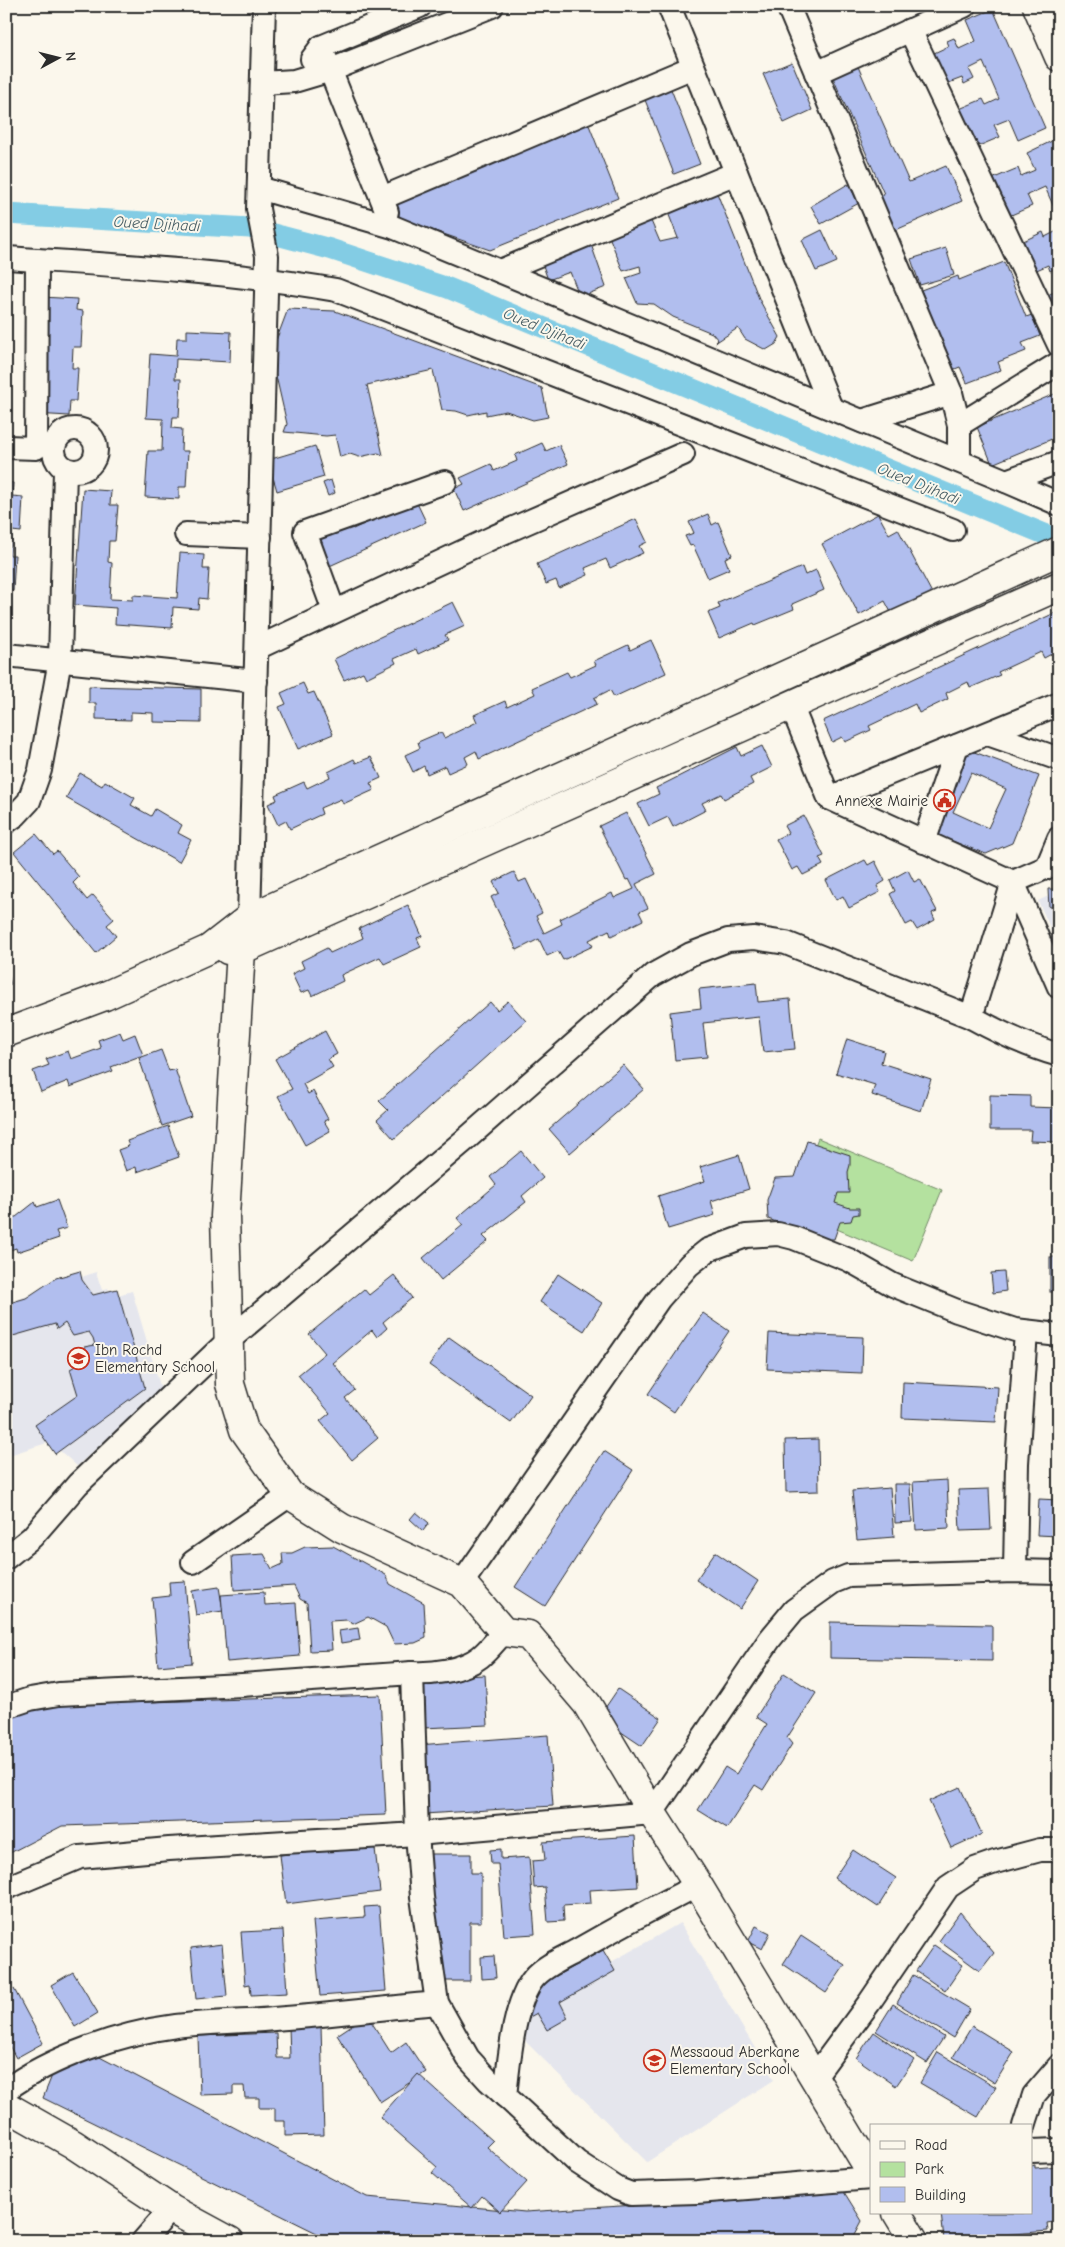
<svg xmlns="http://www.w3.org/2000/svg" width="1065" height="2247" viewBox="0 0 1065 2247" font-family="'Comic Neue',sans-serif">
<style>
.built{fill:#e5e6ed}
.green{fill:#b4e19f;stroke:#708665}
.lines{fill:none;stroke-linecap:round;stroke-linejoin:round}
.canal{stroke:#83cce4;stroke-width:21}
.building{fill:#b1beee;stroke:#2b2b2b;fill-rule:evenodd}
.street-casing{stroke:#2b2b2b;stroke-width:26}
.secondary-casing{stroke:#2b2b2b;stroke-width:31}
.street{stroke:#fbf7ec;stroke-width:22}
.secondary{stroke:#fbf7ec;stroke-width:28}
.labels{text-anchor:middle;stroke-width:4;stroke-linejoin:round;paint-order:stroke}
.poi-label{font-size:15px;fill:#2b2b2b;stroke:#fbf7ec;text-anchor:start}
.water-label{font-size:16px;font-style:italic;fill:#455b62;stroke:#fbf7ec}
</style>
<rect width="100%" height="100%" fill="#fbf7ec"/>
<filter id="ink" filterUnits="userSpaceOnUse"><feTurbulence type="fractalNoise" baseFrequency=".02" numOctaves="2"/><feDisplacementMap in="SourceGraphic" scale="10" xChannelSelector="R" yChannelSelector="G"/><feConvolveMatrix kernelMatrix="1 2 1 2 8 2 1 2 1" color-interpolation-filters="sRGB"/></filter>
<g filter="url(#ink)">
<g class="built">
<polygon points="1059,891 1059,947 1038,901"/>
<polygon points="96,1272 102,1290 108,1288 111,1297 132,1291 161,1389 77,1466 50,1442 6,1456 6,1329 20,1323 14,1301"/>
<polygon points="680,1923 774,2080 647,2162 526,2042 525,2011"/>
</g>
<polygon class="green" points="818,1138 942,1190 913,1261 789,1209"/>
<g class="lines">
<polyline class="canal" points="6,214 250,228 330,249 448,288 1059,540"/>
</g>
<g class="building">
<polygon points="993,9 1045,128 1018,140 1009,119 994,125 1000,137 974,148 957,110 983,99 986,105 999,99 983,62 969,69 974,79 964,84 962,78 946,84 932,54 949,46 947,41 954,38 959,49 976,41 967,20"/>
<polygon points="852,53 909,182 946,166 962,201 889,233 874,199 884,194 827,64"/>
<polygon points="792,62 812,110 784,123 763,74"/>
<polygon points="664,71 700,164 674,174 638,82"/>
<polygon points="583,110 618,198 490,250 400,219 388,188"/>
<polygon points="1054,140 1059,151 1059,219 1045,187 1027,195 1032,206 1009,216 992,179 1018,168 1021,176 1035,170 1027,153"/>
<polygon points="711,178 760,301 780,337 776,344 766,350 745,339 738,328 715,343 718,340 712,333 673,317 654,304 637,303 626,278 641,273 640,266 623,271 604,224 645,207 660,242 678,238 665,205"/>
<polygon points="848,184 859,203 821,224 811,206"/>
<polygon points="586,230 606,287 580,297 570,272 548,280 537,248"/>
<polygon points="822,230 837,262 816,271 802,240"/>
<polygon points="1059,230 1059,254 1056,255 1059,267 1050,271 1048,265 1032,272 1019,243 1043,232 1045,237"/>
<polygon points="946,248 954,275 920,285 911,259"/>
<polygon points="1004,262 1026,317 1032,315 1040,336 1022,343 1026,351 998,362 1001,370 967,383 960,367 947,372 944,349 921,290 958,276 959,280"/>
<polygon points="1059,290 1059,331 1043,297"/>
<polygon points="42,297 77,299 76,310 83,311 81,347 73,347 72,368 78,368 76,401 70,401 69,416 35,414"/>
<polygon points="288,309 335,311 542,388 548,417 533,420 506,411 486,415 486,411 468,415 456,411 442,410 433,370 367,385 383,455 378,453 359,457 350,454 340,457 335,435 326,436 284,432 287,424 271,354"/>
<polygon points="187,330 231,332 230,362 176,359 175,379 181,379 179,417 173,417 172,428 182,429 181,451 188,451 186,487 179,487 179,499 145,497 148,451 162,451 163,419 146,418 150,354 176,356 177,338 187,338"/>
<polygon points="1059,392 1059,436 992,464 977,427"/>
<polygon points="542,443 546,451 559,445 568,464 464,511 454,489 464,484 460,478 491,464 494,471 517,461 515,455"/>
<polygon points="315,446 324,477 277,491 268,460"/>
<polygon points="331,480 335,493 328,496 323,483"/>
<polygon points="6,482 13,483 12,496 23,497 21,532 12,531 10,555 15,555 13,591 6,591"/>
<polygon points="83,489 111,491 110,505 118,505 115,541 109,541 108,562 112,563 110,599 133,600 133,595 177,598 180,553 204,555 203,569 209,569 207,599 199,598 198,609 173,607 172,628 115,624 116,608 75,605"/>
<polygon points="400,501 404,509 417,503 426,522 323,569 313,546 322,543 318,536 349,522 353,529 375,519 373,513"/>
<polygon points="708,514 712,525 718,522 732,555 725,558 729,569 708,578 693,545 690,546 685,536 694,533 689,522"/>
<polygon points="878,514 889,534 898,529 933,595 893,616 885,601 859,615 822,544"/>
<polygon points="636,519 647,542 639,546 643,553 610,568 606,559 585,568 588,575 559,588 556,580 546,584 537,564"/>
<polygon points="802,567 805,575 816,570 824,590 792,604 794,609 755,625 754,623 719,638 708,613 720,608 718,603"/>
<polygon points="453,602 465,626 445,635 448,640 418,654 416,649 394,659 396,663 366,678 363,672 344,680 334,659"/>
<polygon points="1059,611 1059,650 1044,658 1041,652 998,672 1000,675 970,688 968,682 946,693 948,699 919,713 915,704 869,726 871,730 845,742 842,737 832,742 823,721"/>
<polygon points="651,640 666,673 614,697 610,690 594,698 597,704 479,759 476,751 465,757 468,764 448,773 445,766 427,774 424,766 413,772 405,755 420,748 418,742 441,732 444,738 477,722 474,715 505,701 507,707 535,694 532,688 567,672 570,677 596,665 594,661 628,645 630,650"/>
<polygon points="303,683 308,694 314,692 333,734 298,749 279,707 286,704 281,693"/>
<polygon points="89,686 201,689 201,723 153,722 153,713 131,712 131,720 96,719 96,703 89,703"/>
<polygon points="762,746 772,767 750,778 753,784 724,799 721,794 702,803 706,810 673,827 668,817 649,826 638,804 659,794 656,788 737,747 741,756"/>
<path d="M966 749 1039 776 1012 843 986 854 918 828ZM971 773 1006 789 988 828 953 812Z"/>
<polygon points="371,757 381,778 370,783 374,790 343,804 341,799 320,808 322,814 290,829 286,821 278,825 268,804 277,800 275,795 304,782 307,788 330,777 328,772 354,759 356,763"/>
<polygon points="80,773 102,786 105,781 135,798 131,805 151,816 155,809 182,825 178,833 191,840 179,862 66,798"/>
<polygon points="626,813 656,874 636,884 648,908 639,912 643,920 611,936 609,930 589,940 593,946 563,960 558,951 547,956 539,939 517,950 491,897 499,893 493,882 514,872 519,882 526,879 542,913 536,916 544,933 562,924 560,919 612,893 614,898 634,889 629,879 626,880 599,826"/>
<polygon points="804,816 824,856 819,858 823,865 803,875 798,867 792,870 776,839 788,833 784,826"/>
<polygon points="36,834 53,854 57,851 79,877 73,883 87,900 93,895 114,919 107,925 116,936 96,953 14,852"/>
<polygon points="865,860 868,865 875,861 885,881 877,886 880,892 849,908 843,896 836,900 826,880"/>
<polygon points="908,870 914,882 920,879 937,911 932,913 935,920 917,930 912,922 906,925 890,894 895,891 890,880"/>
<polygon points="1048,889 1059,889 1059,906 1049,907"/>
<polygon points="408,905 422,936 417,938 421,947 384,964 380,957 341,975 343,981 312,996 309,990 301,993 292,974 304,968 301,961 327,948 330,953 363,938 359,928"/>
<polygon points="6,968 11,984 6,986"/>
<polygon points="756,983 758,1002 790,999 795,1049 763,1052 759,1017 703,1023 707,1057 675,1060 670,1012 701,1008 699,989"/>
<polygon points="508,1001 526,1021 394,1139 377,1120 388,1110 379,1101 490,1002 497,1010"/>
<polygon points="325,1031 337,1054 328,1059 333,1067 303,1084 308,1094 313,1091 328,1119 324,1121 330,1131 305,1145 278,1096 292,1089 275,1059"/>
<polygon points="120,1032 123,1039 135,1034 143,1055 111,1067 113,1071 70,1087 68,1081 41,1092 33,1071 49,1065 46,1059 68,1051 71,1059 101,1048 98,1040"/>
<polygon points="847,1039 884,1051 881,1063 931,1079 921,1111 872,1095 875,1085 836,1073"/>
<polygon points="161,1050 169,1071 175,1069 191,1116 162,1126 139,1058"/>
<polygon points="623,1065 644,1089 570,1153 549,1129"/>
<polygon points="990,1095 1030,1096 1030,1107 1059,1108 1059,1142 1030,1141 1031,1130 990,1130"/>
<polygon points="168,1126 179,1157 137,1172 136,1167 126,1171 118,1150 129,1146 127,1141"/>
<polygon points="807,1141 850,1155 850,1165 848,1172 849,1193 838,1193 835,1203 850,1208 859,1208 859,1214 853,1215 851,1221 840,1222 834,1239 826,1239 768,1219 767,1200 775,1178 795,1177"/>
<polygon points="521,1151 543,1178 522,1196 526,1202 483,1236 488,1241 441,1280 423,1258 463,1225 457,1218 496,1185 490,1177"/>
<polygon points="739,1155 749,1189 711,1201 715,1215 668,1229 658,1196 705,1181 700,1167"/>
<polygon points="57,1200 67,1228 56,1231 59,1238 17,1252 16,1248 7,1251 6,1217 16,1217 35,1202 37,1207"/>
<rect x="1050" y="1257" width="9" height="35"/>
<polygon points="80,1271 82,1280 93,1295 117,1289 145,1388 55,1454 35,1425 78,1395 70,1369 88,1359 84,1347 95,1345 93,1338 89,1332 73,1336 65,1323 57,1329 55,1324 6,1338 6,1304 26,1298 56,1278"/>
<polygon points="1004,1272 1006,1291 993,1293 991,1273"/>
<polygon points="558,1274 602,1303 584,1331 540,1302"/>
<polygon points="394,1275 412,1298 383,1322 387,1328 377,1337 372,1330 333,1363 355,1390 345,1398 378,1438 352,1460 320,1421 330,1413 298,1375 325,1353 309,1334 364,1289 369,1295"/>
<polygon points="703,1313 729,1331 674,1412 648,1394"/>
<polygon points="769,1333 863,1337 862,1373 767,1369"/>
<polygon points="449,1337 531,1395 511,1423 429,1365"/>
<polygon points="903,1382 998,1387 996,1422 902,1418"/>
<polygon points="818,1439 819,1491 786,1492 785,1440"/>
<polygon points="604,1451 633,1470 545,1606 515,1587"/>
<polygon points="947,1480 949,1528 916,1530 913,1482"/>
<polygon points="894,1484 910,1484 912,1522 895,1523"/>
<polygon points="890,1488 894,1537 857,1540 852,1491"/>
<polygon points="989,1489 991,1530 960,1531 958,1490"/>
<polygon points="1039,1499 1059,1500 1059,1536 1037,1535"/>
<polygon points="416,1512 429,1523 423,1531 410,1519"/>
<polygon points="333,1546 386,1575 390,1584 424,1603 426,1638 415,1643 394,1644 386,1627 368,1617 353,1624 347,1620 330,1621 332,1650 310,1651 307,1603 300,1599 294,1586 234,1590 232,1556 264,1554 272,1569 283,1564 282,1553 292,1553 305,1547"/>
<polygon points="715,1552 758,1581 740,1609 696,1580"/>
<polygon points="185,1581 192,1663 158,1666 152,1598 170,1596 169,1582"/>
<polygon points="219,1587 223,1611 196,1615 192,1591"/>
<polygon points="264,1592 265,1605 296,1603 300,1656 227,1662 221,1595"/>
<polygon points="830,1622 992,1625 992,1661 830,1658"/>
<polygon points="358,1628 360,1640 341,1643 339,1631"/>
<polygon points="784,1673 816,1693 787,1738 792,1744 763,1790 755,1785 727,1828 698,1810 725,1767 736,1774 767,1724 756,1717"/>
<polygon points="485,1675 488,1725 423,1728 420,1678"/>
<polygon points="618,1689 661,1718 642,1746 599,1717"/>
<polygon points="380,1695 386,1815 62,1826 6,1855 6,1713 18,1706"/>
<polygon points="548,1735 553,1806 424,1814 418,1745"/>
<polygon points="1054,1770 1059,1770 1059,1822 1055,1822"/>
<polygon points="960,1787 982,1834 951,1848 929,1801"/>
<polygon points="635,1836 638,1887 590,1890 591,1903 563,1905 564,1921 548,1922 545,1887 534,1888 532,1861 545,1860 543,1842"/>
<polygon points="374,1840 380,1892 286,1904 280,1855 354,1846"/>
<polygon points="501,1849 501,1859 529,1857 535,1934 504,1936 498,1864 491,1864 490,1850"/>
<polygon points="853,1850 896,1878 878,1907 834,1878"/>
<polygon points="419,1854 471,1854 471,1873 481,1873 481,1922 470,1922 470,1981 420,1981"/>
<polygon points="379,1906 386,1991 320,1996 313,1921 365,1917 364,1907"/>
<polygon points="960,1912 994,1953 980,1971 939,1941"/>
<polygon points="756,1926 770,1933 762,1949 748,1942"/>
<polygon points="283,1930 287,1993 251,1995 250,1984 245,1985 241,1932"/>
<polygon points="801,1936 845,1965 826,1993 783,1964"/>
<polygon points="222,1944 227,1996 196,1999 191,1948"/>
<polygon points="934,1945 963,1965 945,1991 916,1971"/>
<polygon points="603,1950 615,1971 560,2002 568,2018 547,2030 537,2013 526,2019 515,1999"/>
<polygon points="494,1956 496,1978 482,1979 481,1957"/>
<polygon points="73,1972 98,2013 75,2027 51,1985"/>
<polygon points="913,1975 970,2009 953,2038 897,2003"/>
<polygon points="14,1989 43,2043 16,2058 6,2040 6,1993"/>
<polygon points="893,2004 944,2037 927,2063 876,2031"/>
<polygon points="367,2015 391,2053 406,2042 426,2072 380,2102 337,2035"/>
<polygon points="321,2026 324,2135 285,2136 285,2121 275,2121 275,2108 259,2108 259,2098 245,2098 244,2086 233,2086 233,2094 200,2095 198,2036 276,2033 277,2058 290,2058 289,2027"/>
<polygon points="972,2026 1014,2052 995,2083 953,2057"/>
<polygon points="874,2032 914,2060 896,2086 856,2058"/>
<polygon points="938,2052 996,2087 978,2117 920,2083"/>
<polygon points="92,2053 367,2197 525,2212 844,2192 862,2221 852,2240 846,2241 333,2241 43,2098 53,2073"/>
<polygon points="418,2074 493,2141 487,2147 527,2182 500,2212 482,2196 472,2208 432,2173 437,2167 380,2117"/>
<polygon points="1035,2165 1035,2168 1059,2166 1059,2221 1047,2223 1048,2231 944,2240 941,2213 1031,2213 1031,2166"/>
</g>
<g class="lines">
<defs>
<g id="street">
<polyline points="669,6 831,408"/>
<polyline points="788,6 951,393 959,425 959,461"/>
<polyline points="910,30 1059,345"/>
<polyline points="321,47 387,212"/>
<polyline points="312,59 321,47 420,6"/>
<polyline points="816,73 964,6"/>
<polyline points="262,83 294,81 331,70 492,6"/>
<polyline points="259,188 393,227 1006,481 1059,504"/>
<polyline points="382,198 693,67"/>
<path d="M6 258C117 265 227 271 336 290L953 530"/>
<polyline points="500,271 736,173"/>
<polyline points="862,421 951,393"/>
<polyline points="959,425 1059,363"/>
<circle cx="75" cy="450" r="21"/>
<polyline points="6,447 36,448 37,260"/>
<polyline points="1006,481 1059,462"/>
<polyline points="186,534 260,537"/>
<polyline points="334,611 305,532 445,482"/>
<polyline points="257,648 496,536 683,454"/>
<polyline points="6,655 256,681"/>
<polyline points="791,705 829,798 1059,704"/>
<polyline points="988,734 1059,759"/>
<polyline points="829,798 1013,882 1059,987"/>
<polyline points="6,822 16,815 29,801 40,770 60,660 65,470"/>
<polyline points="924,842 957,746"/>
<polyline points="1047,867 1059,838"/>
<polyline points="1013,882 1059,862"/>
<polyline points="249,918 267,256 258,209 264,6"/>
<polyline points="971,1017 1013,882"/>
<path d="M6 1558 32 1537 78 1484 229 1340 465 1140 653 975 691 954 728 940 754 938 786 943 971 1017C1000 1033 1027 1046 1059 1055"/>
<polyline points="193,1562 290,1495"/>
<polyline points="1015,1571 1017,1463 1026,1332"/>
<polyline points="462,1583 659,1299 689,1265 708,1250 746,1236 778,1234 794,1238 849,1260 893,1285 957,1311 1015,1330 1059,1335"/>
<polyline points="412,1673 417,1834 422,1897 437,2003 468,2058 489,2081 577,2162 618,2189 631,2194 697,2192 871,2178"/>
<path d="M6 1707 30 1699 59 1694 242 1685 412 1673C433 1674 462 1671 480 1657 489 1650 496 1640 504 1632"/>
<polyline points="6,1888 80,1857 169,1849 417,1834 652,1813 770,1639 794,1610 833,1582 848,1576 1015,1571 1059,1572"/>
<polyline points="813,2079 869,2003 948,1887 975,1869 995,1862 1040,1850 1059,1850"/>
<path d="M6 2090C51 2057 121 2033 176 2026 208 2022 242 2022 274 2019 329 2015 383 2008 437 2003"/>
<path d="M505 2096C509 2063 513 2003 534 1978 544 1966 563 1958 576 1951 616 1928 657 1906 698 1885"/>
<polyline points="1024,2126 1034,2095 1059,2066"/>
<polyline points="1031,2151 1059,2150"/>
<polyline points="143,2241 171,2209"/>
</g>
<g id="secondary">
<polyline points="1037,6 1059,57"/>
<polyline points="249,918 241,950 225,1216 230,1384 244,1430 290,1495 342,1528 462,1583 504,1632 528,1635 587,1704 652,1813 698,1885 871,2172"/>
<polyline points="228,950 241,950 1059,586"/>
<polyline points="6,1033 105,996 209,949 249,918 1059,551"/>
<polyline points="6,2106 73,2144 171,2209 230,2241"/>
<polyline points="897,2213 914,2241"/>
</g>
</defs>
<use href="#street" class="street-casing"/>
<use href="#secondary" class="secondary-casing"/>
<use href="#street" class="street"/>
<use href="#secondary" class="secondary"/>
</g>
</g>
<defs>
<symbol id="civic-ring" viewBox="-11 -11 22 22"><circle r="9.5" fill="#fbf7ec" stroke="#c8321e" stroke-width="1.5"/><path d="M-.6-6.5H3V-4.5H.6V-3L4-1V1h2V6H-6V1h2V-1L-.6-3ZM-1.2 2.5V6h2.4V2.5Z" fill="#c8321e"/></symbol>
<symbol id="school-ring" viewBox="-11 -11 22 22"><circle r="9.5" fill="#fbf7ec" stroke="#c8321e" stroke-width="1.5"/><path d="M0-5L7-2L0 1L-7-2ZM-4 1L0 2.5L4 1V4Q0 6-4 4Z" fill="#c8321e"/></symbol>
</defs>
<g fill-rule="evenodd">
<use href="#civic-ring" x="932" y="788" width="25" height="25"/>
<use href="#school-ring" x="66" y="1346" width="25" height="25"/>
<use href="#school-ring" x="642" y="2048" width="25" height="25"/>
</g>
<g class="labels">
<g class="poi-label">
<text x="928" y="806" text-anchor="end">Annexe Mairie</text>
<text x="95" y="1355">Ibn Rochd<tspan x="95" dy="17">Elementary School</tspan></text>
<text x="670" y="2057">Messaoud Aberkane<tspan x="670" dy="17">Elementary School</tspan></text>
</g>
<g class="water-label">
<text transform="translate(157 223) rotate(3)" y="6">Oued Djihadi</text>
<text transform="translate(545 328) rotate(22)" y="6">Oued Djihadi</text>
<text transform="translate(919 483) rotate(22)" y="6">Oued Djihadi</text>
</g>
</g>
<rect width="1065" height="2247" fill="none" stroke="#fbf7ec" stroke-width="25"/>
<rect x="12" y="12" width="1040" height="2222" fill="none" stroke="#2b2b2b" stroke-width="2" filter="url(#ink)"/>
<rect x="870" y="2124" width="162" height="90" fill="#fbf7ec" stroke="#a8a59f"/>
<rect x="880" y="2141" width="25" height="8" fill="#fbf7ec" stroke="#a8a59f"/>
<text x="915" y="2150" font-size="15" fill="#2b2b2b">Road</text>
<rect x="880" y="2162" width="25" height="15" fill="#b4e19f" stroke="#a8a59f"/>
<text x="915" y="2174" font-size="15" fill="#2b2b2b">Park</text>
<rect x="880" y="2187" width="25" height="15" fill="#b1beee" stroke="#a8a59f"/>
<text x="915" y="2200" font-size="15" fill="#2b2b2b">Building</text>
<g transform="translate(58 58) rotate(83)" stroke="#fbf7ec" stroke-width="4" paint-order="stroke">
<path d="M0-4L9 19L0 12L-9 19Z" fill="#2b2b2b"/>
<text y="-8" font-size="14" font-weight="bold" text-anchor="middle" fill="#2b2b2b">N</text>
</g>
</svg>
